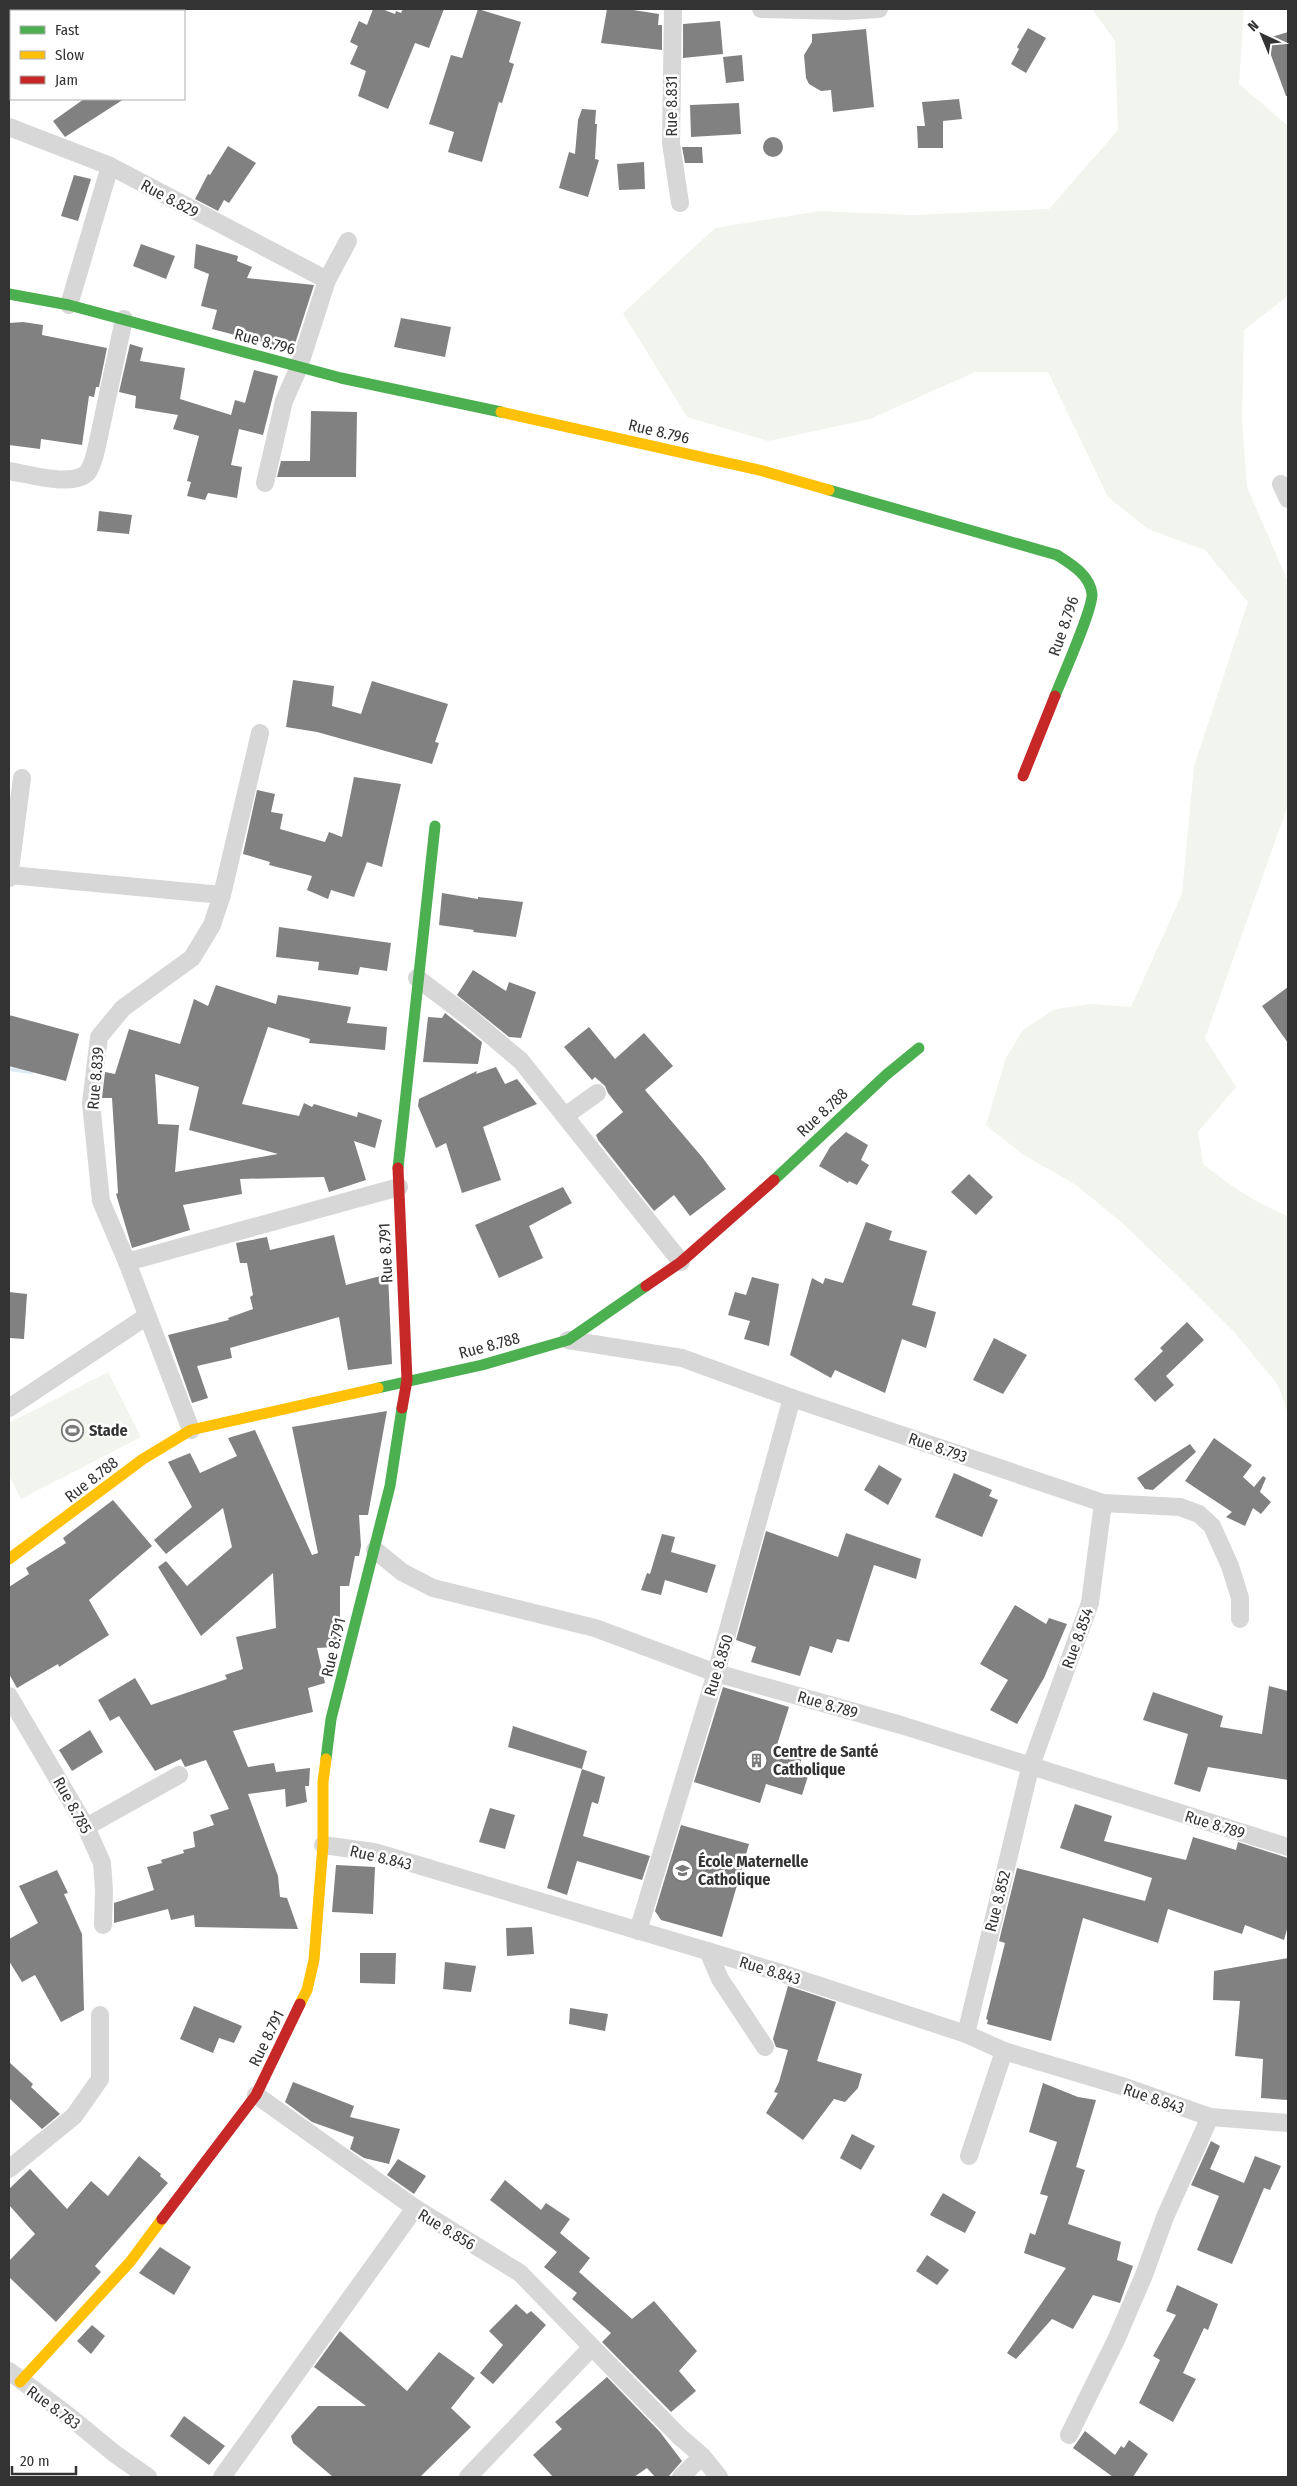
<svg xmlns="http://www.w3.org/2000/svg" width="1297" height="2486" viewBox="0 0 1297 2486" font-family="'Fira Sans Condensed',sans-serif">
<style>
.green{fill:#f1f5ed}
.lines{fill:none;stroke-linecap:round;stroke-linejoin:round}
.stream{stroke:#ddebf3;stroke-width:6}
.building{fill:#818181;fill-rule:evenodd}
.street{stroke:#d7d7d7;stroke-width:18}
.fast{stroke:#4caf50;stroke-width:11}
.slow{stroke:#ffc107;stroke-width:11}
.jam{stroke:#c62828;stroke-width:11}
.labels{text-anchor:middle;stroke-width:5;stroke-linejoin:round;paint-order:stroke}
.street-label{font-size:16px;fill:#333;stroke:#fff}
.poi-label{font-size:16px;font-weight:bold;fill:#333;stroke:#fff;text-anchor:start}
</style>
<rect width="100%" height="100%" fill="#fff"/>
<g class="green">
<path d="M1092 9H1244L1239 84 1288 126V296L1244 330 1242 420 1247 487 1288 582V805L1205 1038 1236 1087 1198 1132 1203 1164C1229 1185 1257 1204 1288 1216V1414L1278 1385 1235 1333 1179 1277 1120 1221 1076 1185 1022 1154 986 1125 1006 1058 1023 1030 1055 1009 1092 1004 1131 1007 1182 894 1194 766 1248 602 1205 550 1148 529 1108 497 1048 372H975L870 419 768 441 687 417 623 313 715 228 820 211 913 215 1049 209 1118 130 1115 41Z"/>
<polygon points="108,1372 141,1437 21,1499 9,1475 9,1423"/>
</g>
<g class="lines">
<polyline class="stream" points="9,1068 31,1071"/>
</g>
<g class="building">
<polygon points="373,9 382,9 395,14 396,11 401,13 403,9 444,9 429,48 415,43 388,109 358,96 366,71 350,64 358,46 350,42 359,21 367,25"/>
<polygon points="478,9 521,22 509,62 514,64 502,103 499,102 482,162 448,152 454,132 429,124 451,55 462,58"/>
<polygon points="607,9 627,9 659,14 658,25 662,25 662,50 601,43"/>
<polygon points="720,21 723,54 683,58 683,24"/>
<polygon points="1028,28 1046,38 1026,73 1011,64 1019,49 1017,47"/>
<polygon points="866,29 874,107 833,112 831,90 821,91 809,84 806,78 804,55 812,42 812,34"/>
<polygon points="1288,32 1288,96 1286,96 1265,39"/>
<polygon points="742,55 744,81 726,83 723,57"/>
<polygon points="84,99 124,99 65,137 53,121"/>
<polygon points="959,99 962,119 943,121 943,148 918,148 917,126 925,126 922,102"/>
<polygon points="739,103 741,134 691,137 690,105"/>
<polygon points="582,109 596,110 595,124 597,124 595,159 599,160 588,197 559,188 569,152 575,154 578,120"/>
<circle cx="773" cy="147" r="10"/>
<polygon points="228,146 256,163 229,203 224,200 218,211 195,199 208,174 210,175"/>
<polygon points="682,147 702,147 703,163 685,163"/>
<polygon points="644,162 645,189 619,190 617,164"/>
<polygon points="74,175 91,179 78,221 61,216"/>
<polygon points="141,244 175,256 166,279 133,266"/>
<polygon points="196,244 238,256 237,261 252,267 247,278 314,285 293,350 212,329 217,310 201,306 209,274 194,268"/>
<polygon points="401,318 451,327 445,357 394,347"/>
<polygon points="23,322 43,325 42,335 107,348 99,387 96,387 94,397 89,396 82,445 41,439 40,449 9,445 9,323"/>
<polygon points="130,344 143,348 140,361 185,368 180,399 231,415 235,400 245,403 254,370 278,376 263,435 239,429 231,465 242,467 237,498 208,493 205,500 187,496 191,482 187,481 199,436 173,429 178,415 135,408 136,396 119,392"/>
<polygon points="311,411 357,412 356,477 277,477 281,461 310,461"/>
<polygon points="99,511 132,515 129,534 97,531"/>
<polygon points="293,680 334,686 332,706 361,714 372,681 448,704 435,742 439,743 432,764 317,732 286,727"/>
<polygon points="354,777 401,784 382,867 367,862 354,897 331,890 328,899 307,890 312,876 269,865 270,862 243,854 257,790 275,794 271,812 283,814 280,829 325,842 329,832 342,837"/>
<polygon points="442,893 478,899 478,897 523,902 516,937 473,932 474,930 439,925"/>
<polygon points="279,927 391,943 387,971 360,967 358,975 318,970 319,962 276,957"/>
<polygon points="473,970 506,991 509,982 536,992 521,1038 509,1037 457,995"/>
<path d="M216 985 276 1004 278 995 351 1007 347 1023 387 1027 385 1050 309 1043 310 1039 268 1027 242 1104 299 1116 304 1103 312 1107 314 1104 357 1117 358 1112 382 1120 375 1148 354 1141 366 1180 329 1192 324 1177 240 1179 242 1194 183 1205 190 1230 132 1248 116 1194 118 1193 112 1098H102L105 1072 115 1074 129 1029 180 1044 194 999 208 1006ZM155 1074 199 1087 189 1130 278 1154 175 1172 179 1125 158 1124Z"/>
<polygon points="1288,987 1288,1043 1262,1006"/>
<polygon points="445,1013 482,1042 478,1064 423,1062 428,1017 442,1018"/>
<polygon points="9,1015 79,1034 66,1081 9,1066"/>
<polygon points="589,1027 615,1059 644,1033 673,1066 645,1090 702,1157 726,1189 690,1216 674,1195 654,1211 598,1140 596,1135 623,1112 608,1093 605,1086 595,1077 592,1080 564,1047"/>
<polygon points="496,1067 505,1084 517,1079 537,1104 483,1127 501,1180 462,1193 446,1143 436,1148 418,1106 419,1099 477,1071 476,1074"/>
<polygon points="846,1132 868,1145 861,1160 869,1165 857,1185 849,1181 848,1183 819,1166 830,1147"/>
<polygon points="969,1174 993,1197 976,1215 951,1192"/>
<polygon points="563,1187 572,1203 529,1226 543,1258 499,1278 475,1225"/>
<polygon points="866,1222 892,1231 889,1240 927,1251 912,1305 936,1312 926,1348 902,1339 885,1393 835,1370 831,1378 790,1355 812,1278 823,1284 825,1278 843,1283"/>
<polygon points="334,1235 346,1285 388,1274 392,1364 348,1370 339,1317 230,1348 232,1358 197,1366 208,1398 192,1403 168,1335 229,1320 228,1318 253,1309 250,1297 253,1295 247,1263 240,1263 236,1243 267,1237 270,1250"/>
<polygon points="752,1277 779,1284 769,1346 744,1339 750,1321 728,1315 735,1292 746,1295"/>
<polygon points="9,1292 27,1294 24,1339 9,1338"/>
<polygon points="1187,1322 1204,1340 1166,1376 1174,1385 1155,1402 1134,1379 1163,1351 1160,1348"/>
<polygon points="994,1338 1027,1355 1003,1394 973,1380"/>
<polygon points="387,1411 368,1515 359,1515 361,1546 359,1556 355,1556 349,1586 340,1586 340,1624 337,1624 338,1636 335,1647 317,1648 325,1683 308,1688 313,1712 233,1731 248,1767 274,1763 276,1772 310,1768 309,1786 305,1786 307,1802 286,1807 285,1789 248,1794 278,1876 280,1897 287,1898 298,1929 195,1927 194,1915 171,1920 168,1909 114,1923 114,1903 154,1890 147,1867 162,1863 161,1860 184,1853 183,1850 195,1847 193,1832 214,1825 210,1815 229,1809 206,1760 185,1767 181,1759 155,1771 119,1716 110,1721 98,1700 135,1678 151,1705 227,1679 225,1675 243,1669 236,1637 276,1628 273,1573 201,1636 158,1567 166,1561 187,1586 232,1547 223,1508 166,1554 154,1540 192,1507 168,1462 190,1453 200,1473 237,1456 228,1438 255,1430 312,1555 318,1553 292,1427"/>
<polygon points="1214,1438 1252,1465 1243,1477 1254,1487 1263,1476 1266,1478 1260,1492 1271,1502 1261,1514 1253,1508 1245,1526 1226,1517 1232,1512 1185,1481"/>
<polygon points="1190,1444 1196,1452 1153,1490 1145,1489 1137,1478"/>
<polygon points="879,1465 902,1479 888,1505 864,1490"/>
<polygon points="954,1473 992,1490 989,1496 998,1500 982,1537 935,1517"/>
<polygon points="113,1500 152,1546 89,1600 109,1635 59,1667 58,1664 17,1688 9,1674 9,1587 29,1574 26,1568 66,1543 63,1538"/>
<polygon points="766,1531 838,1557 846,1533 921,1559 916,1579 874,1565 849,1642 837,1639 832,1653 810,1646 800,1676 751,1662 756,1647 736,1640"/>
<polygon points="662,1534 675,1537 671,1552 716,1565 707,1593 665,1580 661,1595 641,1590 647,1573 650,1574"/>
<polygon points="1015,1605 1046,1624 1049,1618 1067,1624 1044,1678 1017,1724 990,1710 1008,1680 980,1664"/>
<polygon points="1269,1686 1288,1691 1288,1780 1208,1767 1200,1792 1174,1784 1188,1734 1143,1720 1153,1692 1223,1716 1220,1727 1262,1734"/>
<polygon points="723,1687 789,1707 777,1745 803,1753 799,1769 809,1773 802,1795 766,1784 760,1803 694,1782"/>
<polygon points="513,1726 587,1751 582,1769 508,1747"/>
<polygon points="90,1730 103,1752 72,1771 59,1750"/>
<polygon points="582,1769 605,1777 598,1804 592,1802 583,1836 650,1856 642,1880 577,1861 567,1895 547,1888"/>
<polygon points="1075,1804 1112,1816 1104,1841 1186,1860 1193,1837 1236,1850 1238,1842 1288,1858 1288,1926 1284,1940 1245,1925 1242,1934 1168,1909 1158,1943 1083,1918 1051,2041 987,2024 988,2020 986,2019 1005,1943 999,1941 1017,1868 1145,1901 1152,1878 1060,1848"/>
<polygon points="490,1808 515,1815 505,1849 479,1842"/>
<polygon points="681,1825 749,1844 722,1937 661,1920 655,1911"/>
<polygon points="336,1865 375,1867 373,1914 332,1912"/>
<polygon points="57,1870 68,1893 64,1894 82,1934 84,2010 61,2022 35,1975 22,1982 9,1961 9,1939 38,1923 19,1886"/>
<polygon points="532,1927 534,1954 507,1956 506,1928"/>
<polygon points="360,1953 396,1953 395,1984 360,1983"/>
<polygon points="1288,1958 1287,2100 1261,2098 1263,2059 1235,2056 1240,2001 1213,2000 1214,1971"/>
<polygon points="445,1962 476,1966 471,1992 443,1989"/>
<polygon points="788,1986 836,2002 817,2061 862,2074 858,2088 845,2102 834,2099 803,2140 766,2113 778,2093 774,2092 779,2082 788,2050 776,2047 773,2039"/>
<polygon points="194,2006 242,2026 234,2043 219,2038 213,2053 180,2039"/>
<polygon points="570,2008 608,2014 605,2031 569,2024"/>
<polygon points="9,2062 33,2084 31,2087 60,2114 42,2129 9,2098"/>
<polygon points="293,2082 354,2106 350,2117 400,2129 389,2164 364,2158 350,2149 354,2137 312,2122 285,2102"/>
<polygon points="1043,2083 1078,2097 1096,2100 1076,2167 1085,2170 1068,2224 1121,2242 1117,2260 1133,2266 1120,2303 1093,2295 1073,2329 1052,2319 1016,2359 1007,2353 1066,2268 1024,2253 1030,2233 1035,2235 1048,2196 1040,2194 1057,2142 1029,2132"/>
<polygon points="852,2134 875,2146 861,2170 840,2158"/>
<polygon points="1211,2141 1220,2146 1210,2169 1244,2183 1255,2156 1281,2166 1270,2190 1264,2188 1232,2264 1197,2250 1219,2196 1191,2185"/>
<polygon points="139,2156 161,2174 160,2176 168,2183 95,2266 101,2272 56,2322 9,2277 9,2261 35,2234 9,2205 9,2189 30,2169 67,2209 91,2181 108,2196"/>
<polygon points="398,2159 426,2176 414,2194 387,2175"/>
<polygon points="505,2180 541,2210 546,2203 570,2219 560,2233 590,2258 579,2272 632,2319 654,2301 697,2351 679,2371 696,2391 671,2412 602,2342 611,2333 572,2299 577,2293 544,2267 557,2252 490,2200"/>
<polygon points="943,2193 976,2212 965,2233 930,2215"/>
<polygon points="160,2247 191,2267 174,2295 139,2273"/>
<polygon points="927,2255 949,2270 937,2285 916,2271"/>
<polygon points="1177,2285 1218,2304 1208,2330 1204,2328 1183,2373 1196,2379 1173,2422 1139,2403 1160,2360 1153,2356 1176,2315 1166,2311"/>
<polygon points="516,2304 527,2314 531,2311 546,2325 493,2384 480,2373 503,2345 489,2331"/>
<polygon points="92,2325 105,2336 91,2354 77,2341"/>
<polygon points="340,2331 407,2391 439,2352 475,2378 451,2408 471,2427 420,2477 333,2477 293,2443 291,2436 318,2406 366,2406 314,2367"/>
<polygon points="607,2377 660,2432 682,2461 668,2477 655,2477 647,2468 634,2477 553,2477 533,2455 562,2429 555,2422"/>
<polygon points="184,2416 225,2446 209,2465 170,2436"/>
<polygon points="1085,2431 1115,2455 1121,2446 1124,2448 1129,2440 1148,2454 1133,2477 1113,2477 1073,2448"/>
</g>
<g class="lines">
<g class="street">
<polyline points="673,9 671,143 680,203"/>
<polyline points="761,9 845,11 879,9"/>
<polyline points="117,11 119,9"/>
<polyline points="9,127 110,166 327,280"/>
<polyline points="69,305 110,166"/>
<path d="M9 471C28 474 74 488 88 472 93 464 95 455 97 446L124 319"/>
<polyline points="265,483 284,401 299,367 327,280 348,241"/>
<polyline points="1281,484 1288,499"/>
<polyline points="10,875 222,895"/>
<polyline points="9,878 22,778"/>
<polyline points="417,978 470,1018 521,1061 681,1262"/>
<polyline points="565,1116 597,1093"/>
<polyline points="127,1262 399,1187"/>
<polyline points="568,1340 682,1358 792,1398 1103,1503 1180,1507 1199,1514 1212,1526 1230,1566 1240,1598 1240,1619"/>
<polyline points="9,1408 147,1316"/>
<polyline points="191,1430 127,1262 101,1201 91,1103 99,1037 123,1008 192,958 212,925 222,895 260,733"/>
<polyline points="375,1550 402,1572 433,1588 595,1628 716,1673 901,1725 1288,1847"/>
<polyline points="9,1696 86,1827 102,1863 104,1890 103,1925"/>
<polyline points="86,1827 179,1775"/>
<polyline points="323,1845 374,1852 781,1973 966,2034 1004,2051 1125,2087 1210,2117 1288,2123"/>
<polyline points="638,1931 716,1673 792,1398"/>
<polyline points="708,1951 720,1979 765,2047"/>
<polyline points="966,2034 1030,1768 1090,1603 1103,1503"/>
<polyline points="256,2095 415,2208"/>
<polyline points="969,2156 1004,2051"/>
<polyline points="9,2169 74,2116 100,2079 100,2015"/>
<polyline points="592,2347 679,2436 702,2456 719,2477"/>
<polyline points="9,2371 70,2417 115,2454 148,2477"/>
<polyline points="1069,2435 1116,2340 1144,2275 1165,2217 1210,2117"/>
<polyline points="222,2477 415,2208 520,2273 592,2347 468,2477"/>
<polyline points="681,2477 702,2456"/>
</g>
<g class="fast">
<polyline points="9,294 69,305 341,378 501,412"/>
<path d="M829 490 1057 555C1071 564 1090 575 1092 594 1093 609 1062 678 1055 696"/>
<polyline points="398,1168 435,826"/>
<polyline points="774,1180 886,1075 919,1048"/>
<polyline points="378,1388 482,1365 568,1340 646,1286"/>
<polyline points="326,1759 331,1719 390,1486 402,1408"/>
</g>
<g class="slow">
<polyline points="501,412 763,471 829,490"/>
<polyline points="9,1559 143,1459 191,1430 378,1388"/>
<polyline points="300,2004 307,1990 314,1960 323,1845 323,1782 326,1759"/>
<polyline points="20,2382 130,2262 162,2219"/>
</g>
<g class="jam">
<polyline points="1023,776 1055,696"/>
<polyline points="398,1168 407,1380 402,1408"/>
<polyline points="646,1286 681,1262 774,1180"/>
<polyline points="162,2219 256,2095 300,2004"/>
</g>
</g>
<defs>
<symbol id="stadium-ring" viewBox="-11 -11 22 22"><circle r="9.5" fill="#fff" stroke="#7a7a7a" stroke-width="1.5"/><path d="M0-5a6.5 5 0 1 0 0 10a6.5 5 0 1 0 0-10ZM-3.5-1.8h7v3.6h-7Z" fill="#7a7a7a"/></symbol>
<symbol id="building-ring" viewBox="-11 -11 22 22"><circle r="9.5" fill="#fff" stroke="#7a7a7a" stroke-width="1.5"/><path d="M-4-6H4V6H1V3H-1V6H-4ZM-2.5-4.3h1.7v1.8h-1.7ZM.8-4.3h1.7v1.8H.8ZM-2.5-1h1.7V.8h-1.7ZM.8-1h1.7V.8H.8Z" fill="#7a7a7a"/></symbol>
<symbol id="school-ring" viewBox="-11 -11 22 22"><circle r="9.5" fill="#fff" stroke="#7a7a7a" stroke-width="1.5"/><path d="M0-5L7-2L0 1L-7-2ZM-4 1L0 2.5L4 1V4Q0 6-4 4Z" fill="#7a7a7a"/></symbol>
</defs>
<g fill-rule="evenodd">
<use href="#stadium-ring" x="60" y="1418" width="25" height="25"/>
<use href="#building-ring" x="744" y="1748" width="25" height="25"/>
<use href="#school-ring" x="670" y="1858" width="25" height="25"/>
</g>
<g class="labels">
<g class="street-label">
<text transform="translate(671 106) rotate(-90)" y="6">Rue 8.831</text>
<text transform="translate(170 198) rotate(28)" y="6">Rue 8.829</text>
<text transform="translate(265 341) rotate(15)" y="6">Rue 8.796</text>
<text transform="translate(659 431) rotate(13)" y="6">Rue 8.796</text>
<text transform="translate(1063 626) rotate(-71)" y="6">Rue 8.796</text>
<text transform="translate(95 1078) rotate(-85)" y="6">Rue 8.839</text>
<text transform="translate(822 1112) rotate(-43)" y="6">Rue 8.788</text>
<text transform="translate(385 1253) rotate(-93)" y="6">Rue 8.791</text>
<text transform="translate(489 1345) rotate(-15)" y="6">Rue 8.788</text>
<text transform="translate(938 1447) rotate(19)" y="6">Rue 8.793</text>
<text transform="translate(91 1479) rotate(-38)" y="6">Rue 8.788</text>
<text transform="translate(1077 1638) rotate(-70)" y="6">Rue 8.854</text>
<text transform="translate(333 1647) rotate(-77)" y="6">Rue 8.791</text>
<text transform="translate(718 1665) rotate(-73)" y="6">Rue 8.850</text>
<text transform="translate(828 1704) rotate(16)" y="6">Rue 8.789</text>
<text transform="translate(73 1805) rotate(61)" y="6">Rue 8.785</text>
<text transform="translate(1215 1824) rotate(17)" y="6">Rue 8.789</text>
<text transform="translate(381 1857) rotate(13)" y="6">Rue 8.843</text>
<text transform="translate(997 1901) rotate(-76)" y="6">Rue 8.852</text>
<text transform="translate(770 1970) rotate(17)" y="6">Rue 8.843</text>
<text transform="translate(266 2038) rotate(-64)" y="6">Rue 8.791</text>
<text transform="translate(1154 2098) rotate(19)" y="6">Rue 8.843</text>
<text transform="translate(447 2229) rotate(31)" y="6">Rue 8.856</text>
<text transform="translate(54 2407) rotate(36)" y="6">Rue 8.783</text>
</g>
<g class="poi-label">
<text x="89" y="1436">Stade</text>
<text x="773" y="1757">Centre de Santé<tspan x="773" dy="18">Catholique</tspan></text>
<text x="698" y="1867">École Maternelle<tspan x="698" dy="18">Catholique</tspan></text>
</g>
</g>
<rect width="1297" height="2486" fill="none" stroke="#333333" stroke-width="20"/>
<rect x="10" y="10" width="175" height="90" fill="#ffffff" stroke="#adadad"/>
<rect x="20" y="26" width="25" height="8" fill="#4caf50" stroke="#adadad"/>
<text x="55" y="35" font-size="15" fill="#333333">Fast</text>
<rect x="20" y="51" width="25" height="8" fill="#ffc107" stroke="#adadad"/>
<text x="55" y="60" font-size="15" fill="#333333">Slow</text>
<rect x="20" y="76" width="25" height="8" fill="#c62828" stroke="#adadad"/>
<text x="55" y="85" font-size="15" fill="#333333">Jam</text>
<g transform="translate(1262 35) rotate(316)" stroke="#ffffff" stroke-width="4" paint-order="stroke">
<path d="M0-4L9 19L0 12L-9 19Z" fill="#333333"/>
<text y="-8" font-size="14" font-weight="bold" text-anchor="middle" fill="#333333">N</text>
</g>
<path d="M12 2466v8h64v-8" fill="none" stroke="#333333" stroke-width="2.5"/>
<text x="20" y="2466" font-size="15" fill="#333333" stroke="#ffffff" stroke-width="4" paint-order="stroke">20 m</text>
</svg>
